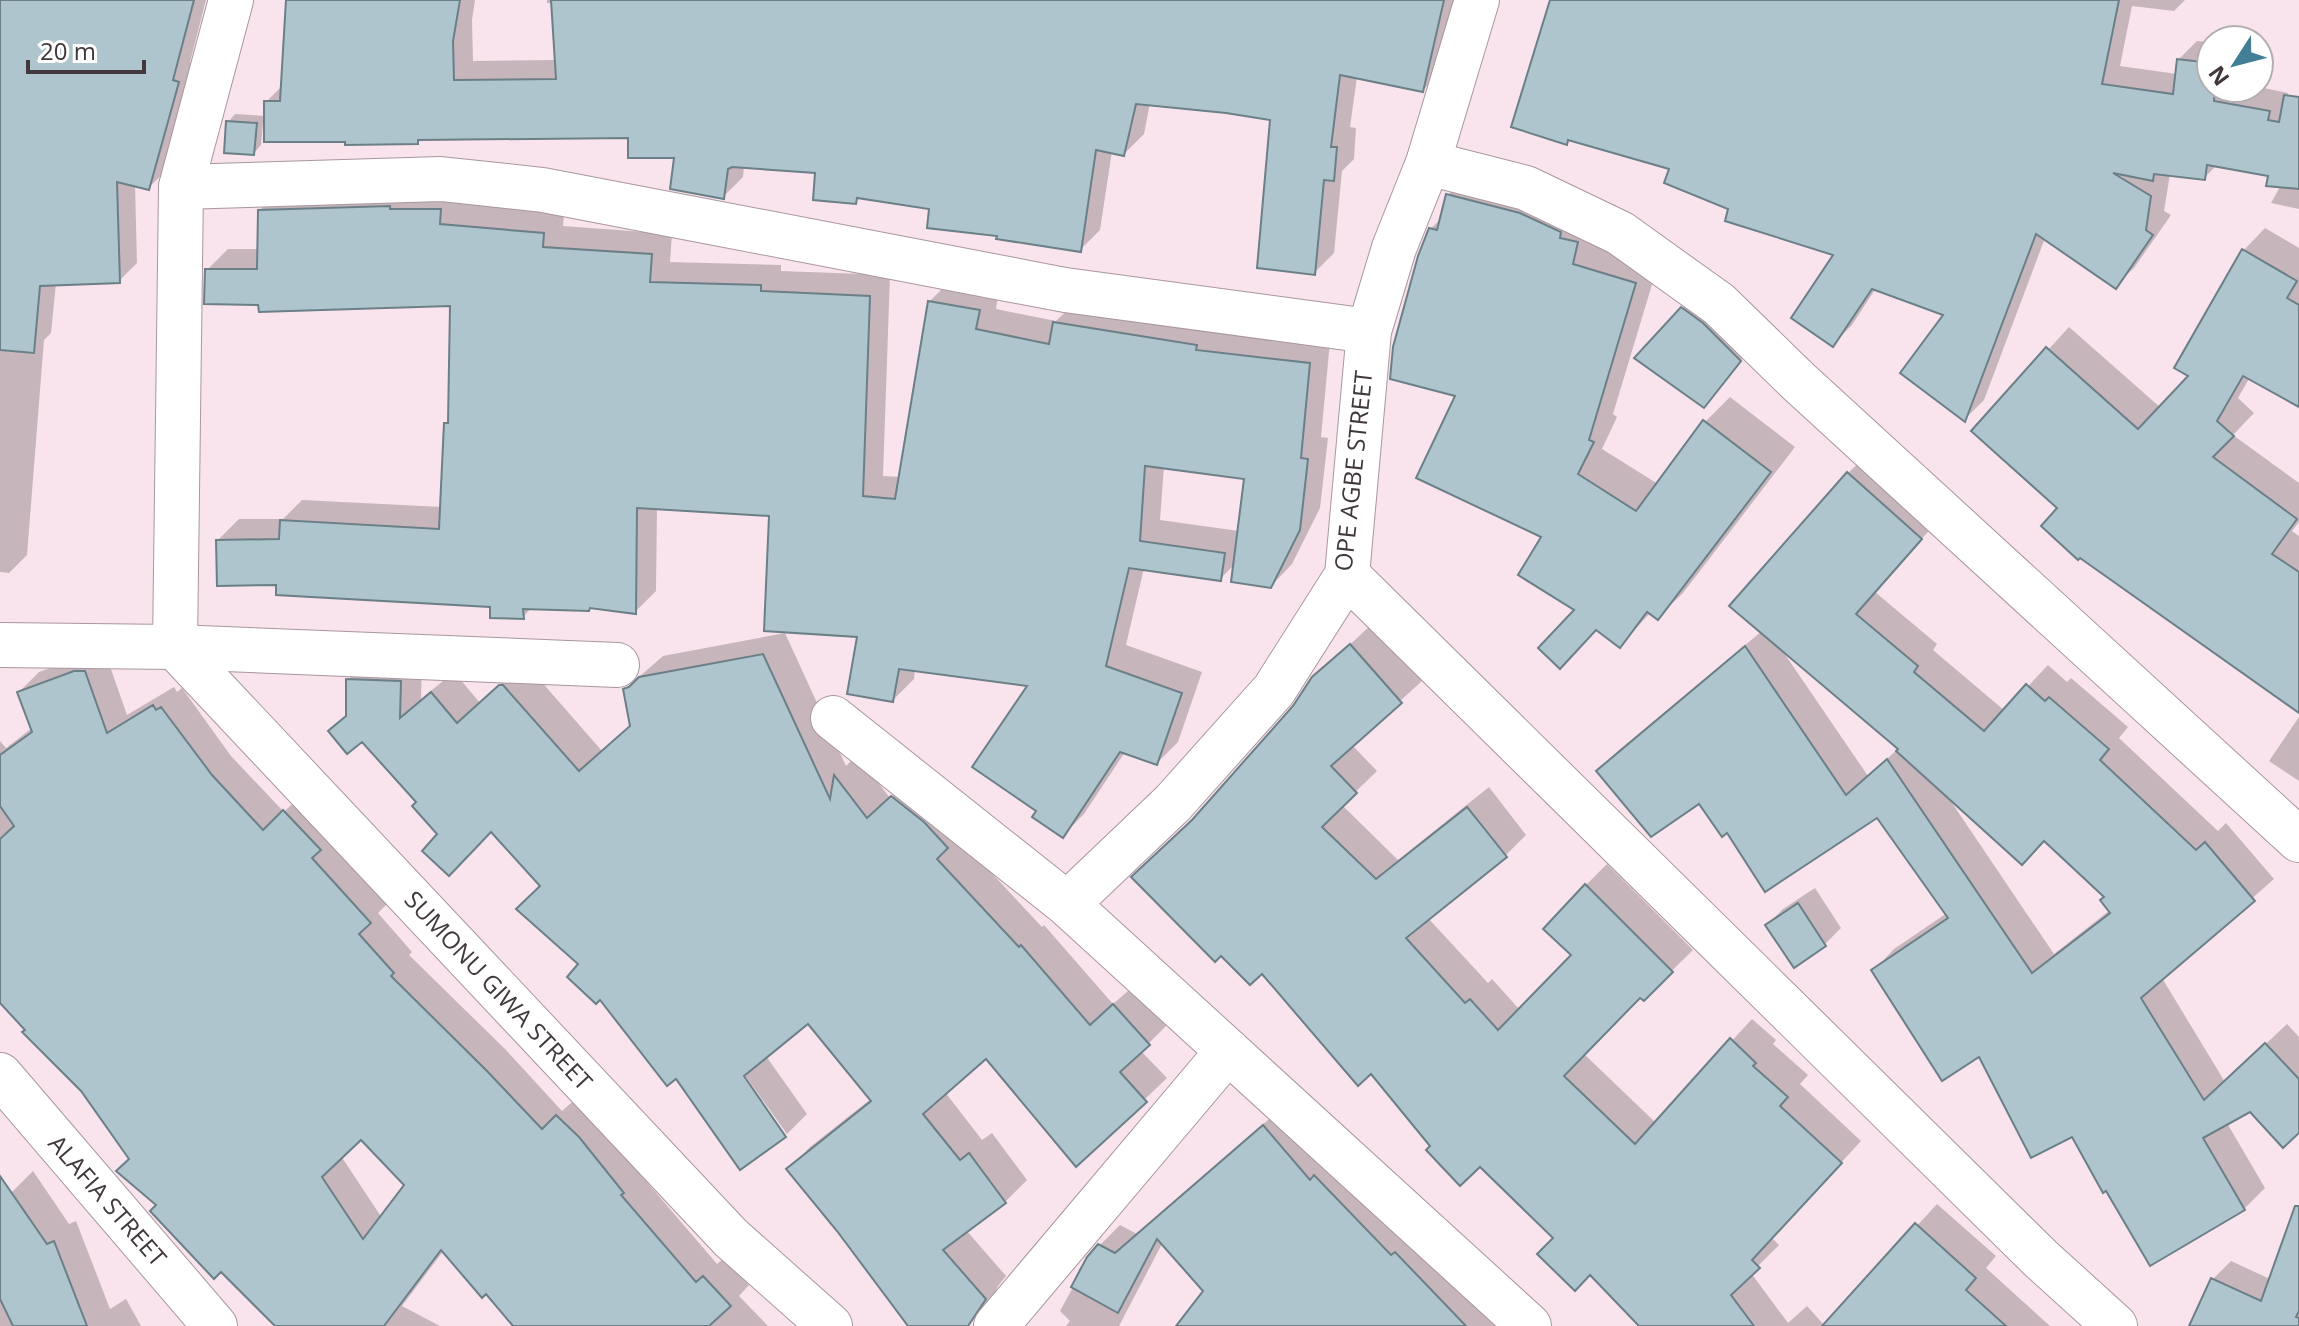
<svg xmlns="http://www.w3.org/2000/svg" width="2299" height="1326" viewBox="0 0 2299 1326" font-family="'Open Sans',sans-serif">
<style>
.shadow{fill:#0003;fill-rule:evenodd}
.building{fill:#afc5ce;stroke:#6b7f87;stroke-width:2;fill-rule:evenodd}
.lines{fill:none;stroke-linecap:round;stroke-linejoin:round}
.street-casing{stroke:#aa969e;stroke-width:46}
.street{stroke:#fff;stroke-width:44}
.labels{text-anchor:middle;stroke-width:7;stroke-linejoin:round;paint-order:stroke}
.street-label{font-size:24px;fill:#41383c;stroke:#fff}
</style>
<rect width="100%" height="100%" fill="#f9e3ec"/>
<g class="shadow">
<polygon points="0,0 206,0 190,62 196,64 167,170 148,188 135,185 137,263 119,281 56,283 51,333 44,340 27,555 9,573 0,572"/>
<polygon points="288,0 475,0 472,20 473,61 557,60 553,3 547,3 547,0 1458,0 1443,70 1423,90 1357,77 1350,127 1356,128 1354,159 1342,171 1334,253 1314,273 1272,118 1150,103 1144,134 1124,154 1112,151 1100,230 1080,250 999,235 931,208 861,196 855,202 818,172 744,166 743,177 723,197 677,156 630,136 420,138 417,142 263,122 261,145 254,153 228,122 235,114 266,116 266,102 283,85"/>
<polygon points="1552,0 2185,0 2174,11 2132,6 2120,66 2177,74 2178,60 2197,41 2211,42 2211,88 2259,87 2288,93 2286,101 2299,104 2299,209 2271,203 2281,185 2270,175 2217,165 2205,177 2170,174 2164,211 2171,215 2134,268 2115,286 2045,238 1984,400 1965,419 1947,314 1876,288 1852,325 1833,344 1836,254 1672,168 1570,138 1566,142"/>
<polygon points="1472,170 1660,258 1613,414 1617,417 1602,449 1658,484 1705,422 1730,397 1795,447 1683,593 1658,617 1651,612 1620,646 1577,609 1544,536 1457,395 1430,229 1442,218 1447,196"/>
<path d="M410 185 564 213 563 226 672 234 670 262 781 265V271L890 275 883 476 901 477 929 302 950 281 999 289 996 309 1056 321 1076 302 1330 342 1321 437 1328 438 1320 508 1292 564 1271 586 1235 564 1220 579 1144 568 1126 645 1202 672 1178 742 1157 763 1125 752 1084 814 1063 835 1039 811 1030 684 915 669 914 679 893 700 859 635 771 514 657 507 656 591 635 612 591 607H532L523 617 492 605 278 583 218 540 239 519H283L302 500 442 507 446 424 450 420 452 303H260L207 270 228 249H259L260 210 281 189ZM1164 466 1246 477 1239 531 1160 520Z"/>
<polygon points="2265,228 2299,248 2299,405 2250,377 2238,398 2254,413 2233,435 2299,483 2299,522 2292,531 2299,536 2299,710 2060,508 1974,431 2069,327 2161,408 2191,375 2244,250"/>
<polygon points="1695,296 1752,347 1704,405 1682,309"/>
<path d="M1869 453 1941 517 1875 592 1937 644 1933 650 2005 711 2048 665 2067 682 2071 678 2128 727 2119 738 2218 831 2226 823 2274 879 2162 978 2225 1082 2287 1024 2299 1037V1130L2250 1110 2227 1123 2265 1188 2244 1209 2151 1264 2072 1135 1980 1054 1874 970 1894 949 1947 913 1877 816 1727 831 1700 801 1598 771 1619 750 1762 631 1848 473ZM1782 650 1899 748 1868 776ZM1948 797 2045 839 2107 896 2110 910 2054 954Z"/>
<polygon points="1372,624 1422,681 1352,745 1377,771 1342,805 1398,860 1489,787 1526,835 1505,856 1428,918 1488,983 1492,979 1520,1010 1574,955 1586,885 1607,864 1693,950 1644,998 1641,995 1584,1054 1656,1123 1752,1019 1776,1040 1773,1044 1808,1075 1800,1084 1861,1141 1772,1238 1779,1245 1751,1273 1788,1323 1807,1306 1825,1326 1937,1204 1996,1256 1986,1268 2050,1326 1642,1326 1480,1164 1432,1146 1371,1071 1262,971 1199,814 1294,708 1313,679"/>
<polygon points="785,633 846,766 857,755 890,798 914,776 957,836 1042,927 1044,925 1113,1004 1136,984 1170,1022 1141,1051 1167,1078 1077,1164 986,1056 945,1092 982,1140 992,1133 1027,1180 1005,1202 966,1230 1006,1276 998,1286 993,1299 965,1326 910,1326 839,1229 789,1169 810,1147 872,1098 809,1021 766,1056 807,1114 787,1134 739,1067 736,1069 782,1135 786,1135 741,1167 677,1077 580,964 542,886 491,830 440,834 419,802 362,739 331,731 348,714 348,680 370,658 422,660 421,699 454,672 480,703 522,664 526,664 602,751 632,724 625,689 663,656"/>
<path d="M96 652H105L127 715 174 687 177 692 182 688 231 756 284 812 304 792 389 902 378 913 412 952 409 955 506 1050 562 1111 578 1097 642 1171 640 1174 717 1264 724 1258 749 1285 739 1296 768 1326H516L486 1291 444 1250 402 1306 440 1326H278L158 1205 131 1159 83 1090 0 998V741L6 748 32 728 19 692 39 672ZM361 1137 407 1185 382 1218 341 1156Z"/>
<polygon points="2299,717 2299,781 2269,761"/>
<polygon points="1815,888 1841,928 1825,944 1767,925 1783,909"/>
<polygon points="1284,1106 1503,1326 1179,1326 1205,1291 1163,1242 1119,1326 1066,1326 1070,1321 1060,1311 1089,1258 1100,1245 1120,1225 1137,1234"/>
<polygon points="33,1171 69,1224 76,1221 110,1309 126,1299 141,1326 0,1326 0,1204"/>
<polygon points="2299,1232 2299,1326 2194,1326 2213,1279 2231,1261 2270,1279"/>
</g>
<g class="building">
<polygon points="0,0 194,0 173,80 179,82 149,190 117,182 120,283 40,286 34,353 0,350"/>
<polygon points="286,0 460,0 453,41 454,80 556,79 551,0 1444,0 1423,92 1340,75 1331,147 1337,147 1334,181 1324,180 1315,275 1257,268 1270,120 1226,113 1136,104 1124,156 1096,150 1081,252 996,239 997,236 927,228 929,209 857,198 856,204 813,200 815,173 732,167 728,169 724,199 670,189 674,158 628,158 628,138 418,140 418,144 345,145 345,142 264,142 264,101 280,101"/>
<polygon points="1550,0 2119,0 2102,84 2173,94 2177,59 2211,63 2211,88 2215,88 2214,101 2270,111 2268,120 2279,122 2284,95 2299,97 2299,189 2266,186 2268,176 2207,165 2205,180 2154,174 2153,181 2113,173 2151,196 2146,230 2153,235 2116,289 2036,234 1965,422 1900,373 1943,315 1872,289 1833,347 1791,318 1833,255 1725,221 1728,209 1664,183 1669,169 1568,140 1567,145 1511,127"/>
<polygon points="226,121 257,123 254,155 224,153"/>
<polygon points="1446,194 1520,213 1561,232 1560,238 1578,242 1573,264 1636,283 1589,440 1594,442 1578,474 1636,511 1703,420 1771,472 1658,620 1647,612 1620,648 1596,630 1560,669 1538,648 1574,610 1518,575 1541,537 1416,478 1455,396 1390,379 1393,347 1418,256 1429,228 1437,230"/>
<polygon points="390,206 390,209 441,209 440,224 544,233 543,247 652,254 650,282 761,285 761,291 870,296 863,496 895,499 928,301 980,310 976,329 1049,344 1053,322 1197,345 1196,350 1310,363 1301,458 1308,459 1300,530 1271,588 1231,582 1244,479 1145,466 1140,541 1225,553 1221,581 1129,568 1106,666 1182,693 1157,765 1120,752 1063,838 1032,817 1036,811 972,767 1027,686 899,669 893,702 847,694 857,637 764,631 769,516 637,508 636,614 590,608 589,611 523,609 524,619 490,618 490,607 276,595 276,585 217,586 216,540 279,539 280,520 439,529 444,423 448,423 450,306 259,312 258,305 204,304 205,269 257,269 258,210"/>
<polygon points="2242,249 2297,281 2287,298 2299,305 2299,407 2243,376 2217,421 2234,436 2213,457 2297,519 2272,554 2299,572 2299,713 2080,558 2078,560 2041,526 2057,508 1971,431 2046,347 2138,429 2188,376 2174,368"/>
<polygon points="1681,307 1703,323 1741,361 1704,408 1634,358"/>
<polygon points="1847,472 1922,539 1856,614 1918,666 1914,672 1984,731 2026,684 2045,701 2049,697 2109,749 2100,760 2196,850 2205,842 2255,901 2141,998 2204,1100 2265,1043 2299,1079 2299,1133 2283,1148 2250,1112 2203,1138 2245,1210 2150,1266 2106,1191 2103,1193 2072,1137 2031,1158 1979,1057 1942,1081 1871,970 1948,918 1877,818 1765,892 1727,833 1722,837 1699,804 1651,837 1596,771 1745,646 1846,795 1887,759 2032,973 2110,913 2100,900 2104,897 2044,841 2022,865 1896,751 1898,749 1729,606"/>
<polygon points="1350,644 1402,703 1331,766 1357,793 1322,827 1376,879 1467,807 1507,857 1406,938 1465,1003 1470,999 1498,1030 1571,955 1543,929 1585,884 1673,972 1644,1001 1640,998 1564,1076 1635,1144 1730,1038 1756,1063 1753,1066 1788,1097 1780,1106 1842,1163 1752,1260 1760,1268 1731,1295 1754,1326 1639,1326 1590,1275 1575,1291 1537,1254 1553,1238 1480,1167 1460,1186 1426,1150 1430,1146 1371,1074 1358,1086 1262,974 1250,985 1221,956 1215,962 1131,877 1192,820 1293,706 1312,677"/>
<polygon points="763,654 830,799 834,775 867,818 891,796 924,822 948,848 937,859 1019,947 1021,945 1090,1025 1113,1004 1150,1045 1120,1072 1147,1102 1076,1167 986,1059 923,1114 960,1160 969,1153 1006,1203 943,1250 986,1299 968,1326 908,1326 837,1231 786,1169 871,1101 808,1024 744,1076 786,1137 740,1170 676,1079 667,1086 600,1000 596,1004 567,977 578,964 516,909 540,886 491,832 449,876 422,851 437,834 412,806 416,802 362,742 347,754 328,731 346,716 346,679 401,681 400,718 431,692 457,723 499,685 503,685 579,771 630,726 623,689 629,687 639,677"/>
<path d="M74 671H85L107 733 153 705 156 710 161 707 212 775 263 830 283 810 321 850 312 858 371 923 359 934 394 973 391 976 486 1070 542 1129 556 1115 579 1137 624 1193 621 1195 696 1282 703 1276 731 1306 709 1326H513L486 1294 482 1298 441 1250 384 1326H275L221 1272 214 1279 150 1211 156 1205 116 1171 129 1159 81 1091 22 1032 25 1030 0 1003V839L14 826 0 806V755L32 732 17 692ZM361 1140 404 1185 363 1239 322 1177Z"/>
<polygon points="1798,903 1826,946 1794,968 1765,925"/>
<polygon points="1263,1125 1310,1180 1314,1175 1391,1255 1395,1252 1466,1326 1176,1326 1203,1291 1157,1239 1118,1313 1071,1287 1087,1257 1098,1244 1115,1253"/>
<polygon points="0,1176 47,1244 54,1241 87,1326 13,1326 0,1299"/>
<polygon points="2295,1206 2299,1206 2299,1311 2296,1317 2299,1318 2299,1326 2189,1326 2211,1278 2261,1301"/>
<polygon points="1915,1223 1976,1278 1966,1290 2006,1326 1822,1326"/>
</g>
<g class="lines">
<defs>
<g id="street">
<polyline points="231,0 181,187 175,647 731,1238 830,1326"/>
<polyline points="1428,163 1526,188 1620,233 1719,304 1798,381 2299,840"/>
<polyline points="181,187 441,179 543,190 1065,290 1369,331"/>
<polyline points="1347,575 2040,1258 2115,1326"/>
<polyline points="0,645 175,647 617,665"/>
<polyline points="833,718 1067,904 1529,1326"/>
<polyline points="1067,904 1173,803 1274,690 1347,575 1369,331 1394,248 1428,163 1477,0"/>
<polyline points="0,1075 215,1326"/>
<polyline points="996,1326 1228,1051"/>
</g>
</defs>
<use href="#street" class="street-casing"/>
<use href="#street" class="street"/>
</g>
<g class="labels">
<g class="street-label">
<text transform="translate(1354 471) rotate(-84)" y="8">OPE AGBE STREET</text>
<text transform="translate(498 991) rotate(47)" y="8">SUMONU GIWA STREET</text>
<text transform="translate(107 1201) rotate(49)" y="8">ALAFIA STREET</text>
</g>
</g>
<g transform="translate(2235 64) rotate(234)"><circle r="38" fill="#ffffff" stroke="#b3afb1" stroke-width="2"/>
<path d="M0-6L14 30L0 20L-14 30Z" fill="#427e96"/>
<text y="-12" font-size="22" font-weight="bold" text-anchor="middle" fill="#41383c">N</text>
</g>
<path d="M28 60v12h116v-12" fill="none" stroke="#41383c" stroke-width="4"/>
<text x="40" y="60" font-size="24" fill="#41383c" stroke="#ffffff" stroke-width="6" paint-order="stroke">20 m</text>
</svg>
